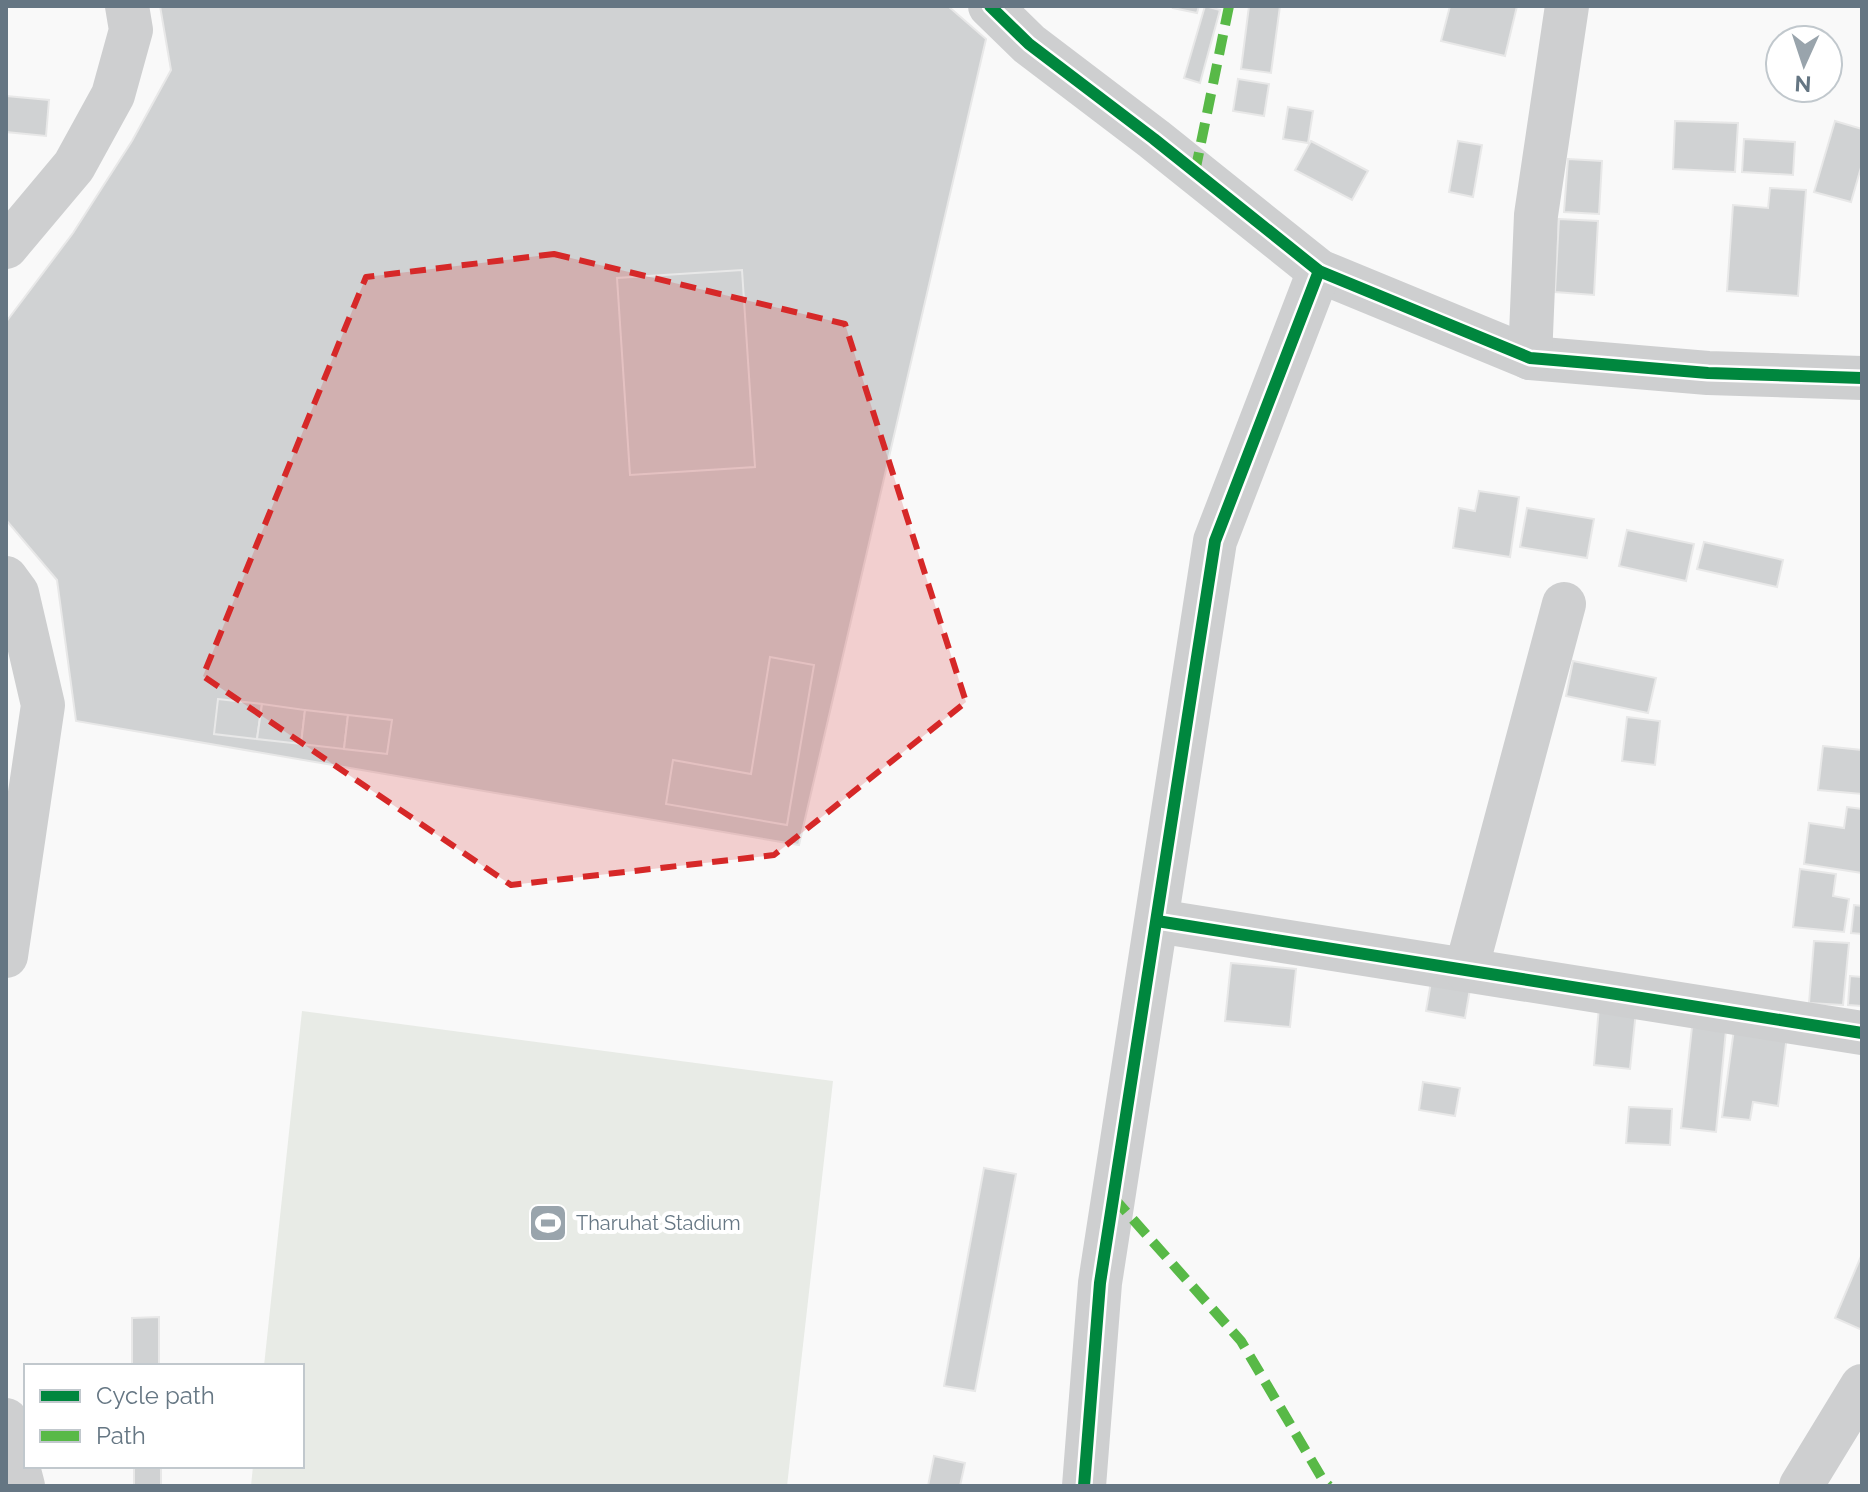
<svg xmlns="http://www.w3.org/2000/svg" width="1868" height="1492" viewBox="0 0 1868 1492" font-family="Raleway,sans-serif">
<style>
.green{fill:#e8ebe6}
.building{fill:#d0d2d3;stroke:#e8e8e8;stroke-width:2}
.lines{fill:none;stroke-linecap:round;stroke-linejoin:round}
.minor{stroke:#cecfd0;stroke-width:44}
.quiet{stroke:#58b947;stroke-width:10;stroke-dasharray:20 10;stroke-linecap:butt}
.cycleway-casing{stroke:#fff;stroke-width:17}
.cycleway{stroke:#00873e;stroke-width:12}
.marked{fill:#d62828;fill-opacity:0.2;stroke:#d62828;stroke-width:6;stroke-dasharray:16 10;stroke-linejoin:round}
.labels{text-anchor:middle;stroke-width:8;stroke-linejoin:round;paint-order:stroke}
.poi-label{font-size:20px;fill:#657683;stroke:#fff;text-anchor:start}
</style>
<rect width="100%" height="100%" fill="#f9f9f9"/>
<polygon class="green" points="302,1011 833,1081 787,1486 251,1486 253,1466 302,1466 302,1366 264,1366"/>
<g class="building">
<polygon points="160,6 948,6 986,39 799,845 76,721 57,580 6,520 6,322 73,233 132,141 171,70"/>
<polygon points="1174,6 1199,6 1197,13 1173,8"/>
<polygon points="1205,6 1220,10 1200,83 1184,78"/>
<polygon points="1249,6 1280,6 1271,73 1241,69"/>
<polygon points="1450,6 1517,6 1505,56 1441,41"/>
<polygon points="1238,79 1269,84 1264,116 1233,111"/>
<polygon points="6,96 49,100 46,136 6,132"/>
<polygon points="1288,107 1313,111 1308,143 1283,139"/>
<polygon points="1675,121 1738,123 1735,172 1673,169"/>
<polygon points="1835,121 1862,129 1862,164 1851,202 1814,192"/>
<polygon points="1744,139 1795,142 1793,175 1742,172"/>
<polygon points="1311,141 1368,171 1352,200 1295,170"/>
<polygon points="1458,141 1482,145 1473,197 1449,192"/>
<polygon points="1568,159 1602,161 1599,214 1564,212"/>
<polygon points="1770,188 1806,190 1798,296 1727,291 1733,205 1768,208"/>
<polygon points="1559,219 1598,221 1594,295 1555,292"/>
<polygon points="742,270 755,467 630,475 617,278"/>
<polygon points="1479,491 1519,497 1510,557 1453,548 1459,508 1475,511"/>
<polygon points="1527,508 1594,519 1587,558 1520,547"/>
<polygon points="1627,530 1694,544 1686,581 1619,566"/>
<polygon points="1704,542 1783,560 1777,587 1697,569"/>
<polygon points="770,657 814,665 787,825 666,804 673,760 751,774"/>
<polygon points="1573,661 1656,678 1648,713 1566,696"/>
<polygon points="218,699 262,704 257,739 214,734"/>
<polygon points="262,704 305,710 301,744 257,739"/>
<polygon points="305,710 348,715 344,749 301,744"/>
<polygon points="348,715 392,720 387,754 344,749"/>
<polygon points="1627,717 1660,721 1655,765 1622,761"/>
<polygon points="1823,746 1862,750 1862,794 1818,790"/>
<polygon points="1847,807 1862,809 1862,873 1804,864 1809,823 1844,828"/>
<polygon points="1800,869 1836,874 1833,896 1849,899 1844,932 1793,927"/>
<polygon points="1854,905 1862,906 1862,934 1851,933"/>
<polygon points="1814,941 1849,943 1843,1005 1809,1003"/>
<polygon points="1231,963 1296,969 1290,1027 1225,1021"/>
<polygon points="1850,976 1862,977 1862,1006 1848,1005"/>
<polygon points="1431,982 1470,989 1465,1018 1426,1011"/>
<polygon points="1599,1007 1636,1011 1630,1069 1594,1065"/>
<polygon points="1692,1027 1726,1030 1716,1132 1681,1128"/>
<polygon points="1734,1029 1787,1036 1778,1106 1753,1102 1750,1120 1722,1117"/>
<polygon points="1423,1082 1460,1088 1455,1116 1419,1110"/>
<polygon points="1629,1107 1672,1109 1670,1145 1626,1143"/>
<polygon points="984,1168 1016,1174 975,1391 944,1386"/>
<polygon points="1862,1254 1862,1330 1835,1318"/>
<polygon points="159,1317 159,1366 132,1366 132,1318"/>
<polygon points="934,1456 965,1463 960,1486 928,1486"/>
<rect x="134" y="1466" width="27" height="20"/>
</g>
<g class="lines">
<g class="minor">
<polyline points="990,6 1029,44 1154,139 1319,271 1530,358 1708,373 1862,378"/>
<polyline points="6,247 74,166 113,95 131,30 127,6"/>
<polyline points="1530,358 1536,215 1567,6"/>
<polyline points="6,578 17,593 43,705 6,956"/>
<polyline points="1157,921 1862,1033"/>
<polyline points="1466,970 1564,604"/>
<polyline points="6,1420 23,1486"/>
<polyline points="1084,1486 1100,1283 1215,541 1319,271"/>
<polyline points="1801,1486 1862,1386"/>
</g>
<g class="quiet">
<polyline points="1195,172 1229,6"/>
<polyline points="1113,1197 1241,1341 1323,1480 1329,1486"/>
</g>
<defs>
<g id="cycleway">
<polyline points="990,6 1029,44 1154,139 1319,271 1530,358 1708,373 1862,378"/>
<polyline points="1157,921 1862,1033"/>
<polyline points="1084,1486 1100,1283 1215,541 1319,271"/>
</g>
</defs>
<use href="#cycleway" class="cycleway-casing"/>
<use href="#cycleway" class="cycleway"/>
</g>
<path class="marked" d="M554 254 845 324 966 702 774 855 511 885 203 676 366 277Z"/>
<defs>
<symbol id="stadium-square" viewBox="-11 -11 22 22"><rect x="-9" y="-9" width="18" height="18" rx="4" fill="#99a4ac" stroke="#fff"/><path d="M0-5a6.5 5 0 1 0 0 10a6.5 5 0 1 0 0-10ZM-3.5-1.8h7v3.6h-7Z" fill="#fff"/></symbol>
</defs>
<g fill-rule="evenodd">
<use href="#stadium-square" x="526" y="1201" width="44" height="44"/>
</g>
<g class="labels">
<g class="poi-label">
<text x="576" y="1230">Tharuhat Stadium</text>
</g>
</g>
<rect width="1868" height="1492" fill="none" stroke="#657683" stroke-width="16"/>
<rect x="24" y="1364" width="280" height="104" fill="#ffffff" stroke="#c1c8cd" stroke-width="2"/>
<rect x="40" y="1390" width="40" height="12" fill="#00873e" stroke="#c1c8cd" stroke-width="2"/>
<text x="96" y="1404" font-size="24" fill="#657683">Cycle path</text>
<rect x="40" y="1430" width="40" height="12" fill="#58b947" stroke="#c1c8cd" stroke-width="2"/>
<text x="96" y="1444" font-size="24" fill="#657683">Path</text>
<g transform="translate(1804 64) rotate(183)"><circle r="38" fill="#ffffff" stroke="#c1c8cd" stroke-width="2"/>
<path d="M0-6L14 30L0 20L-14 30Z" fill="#99a4ac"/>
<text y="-12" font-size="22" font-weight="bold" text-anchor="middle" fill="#657683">N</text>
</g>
</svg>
